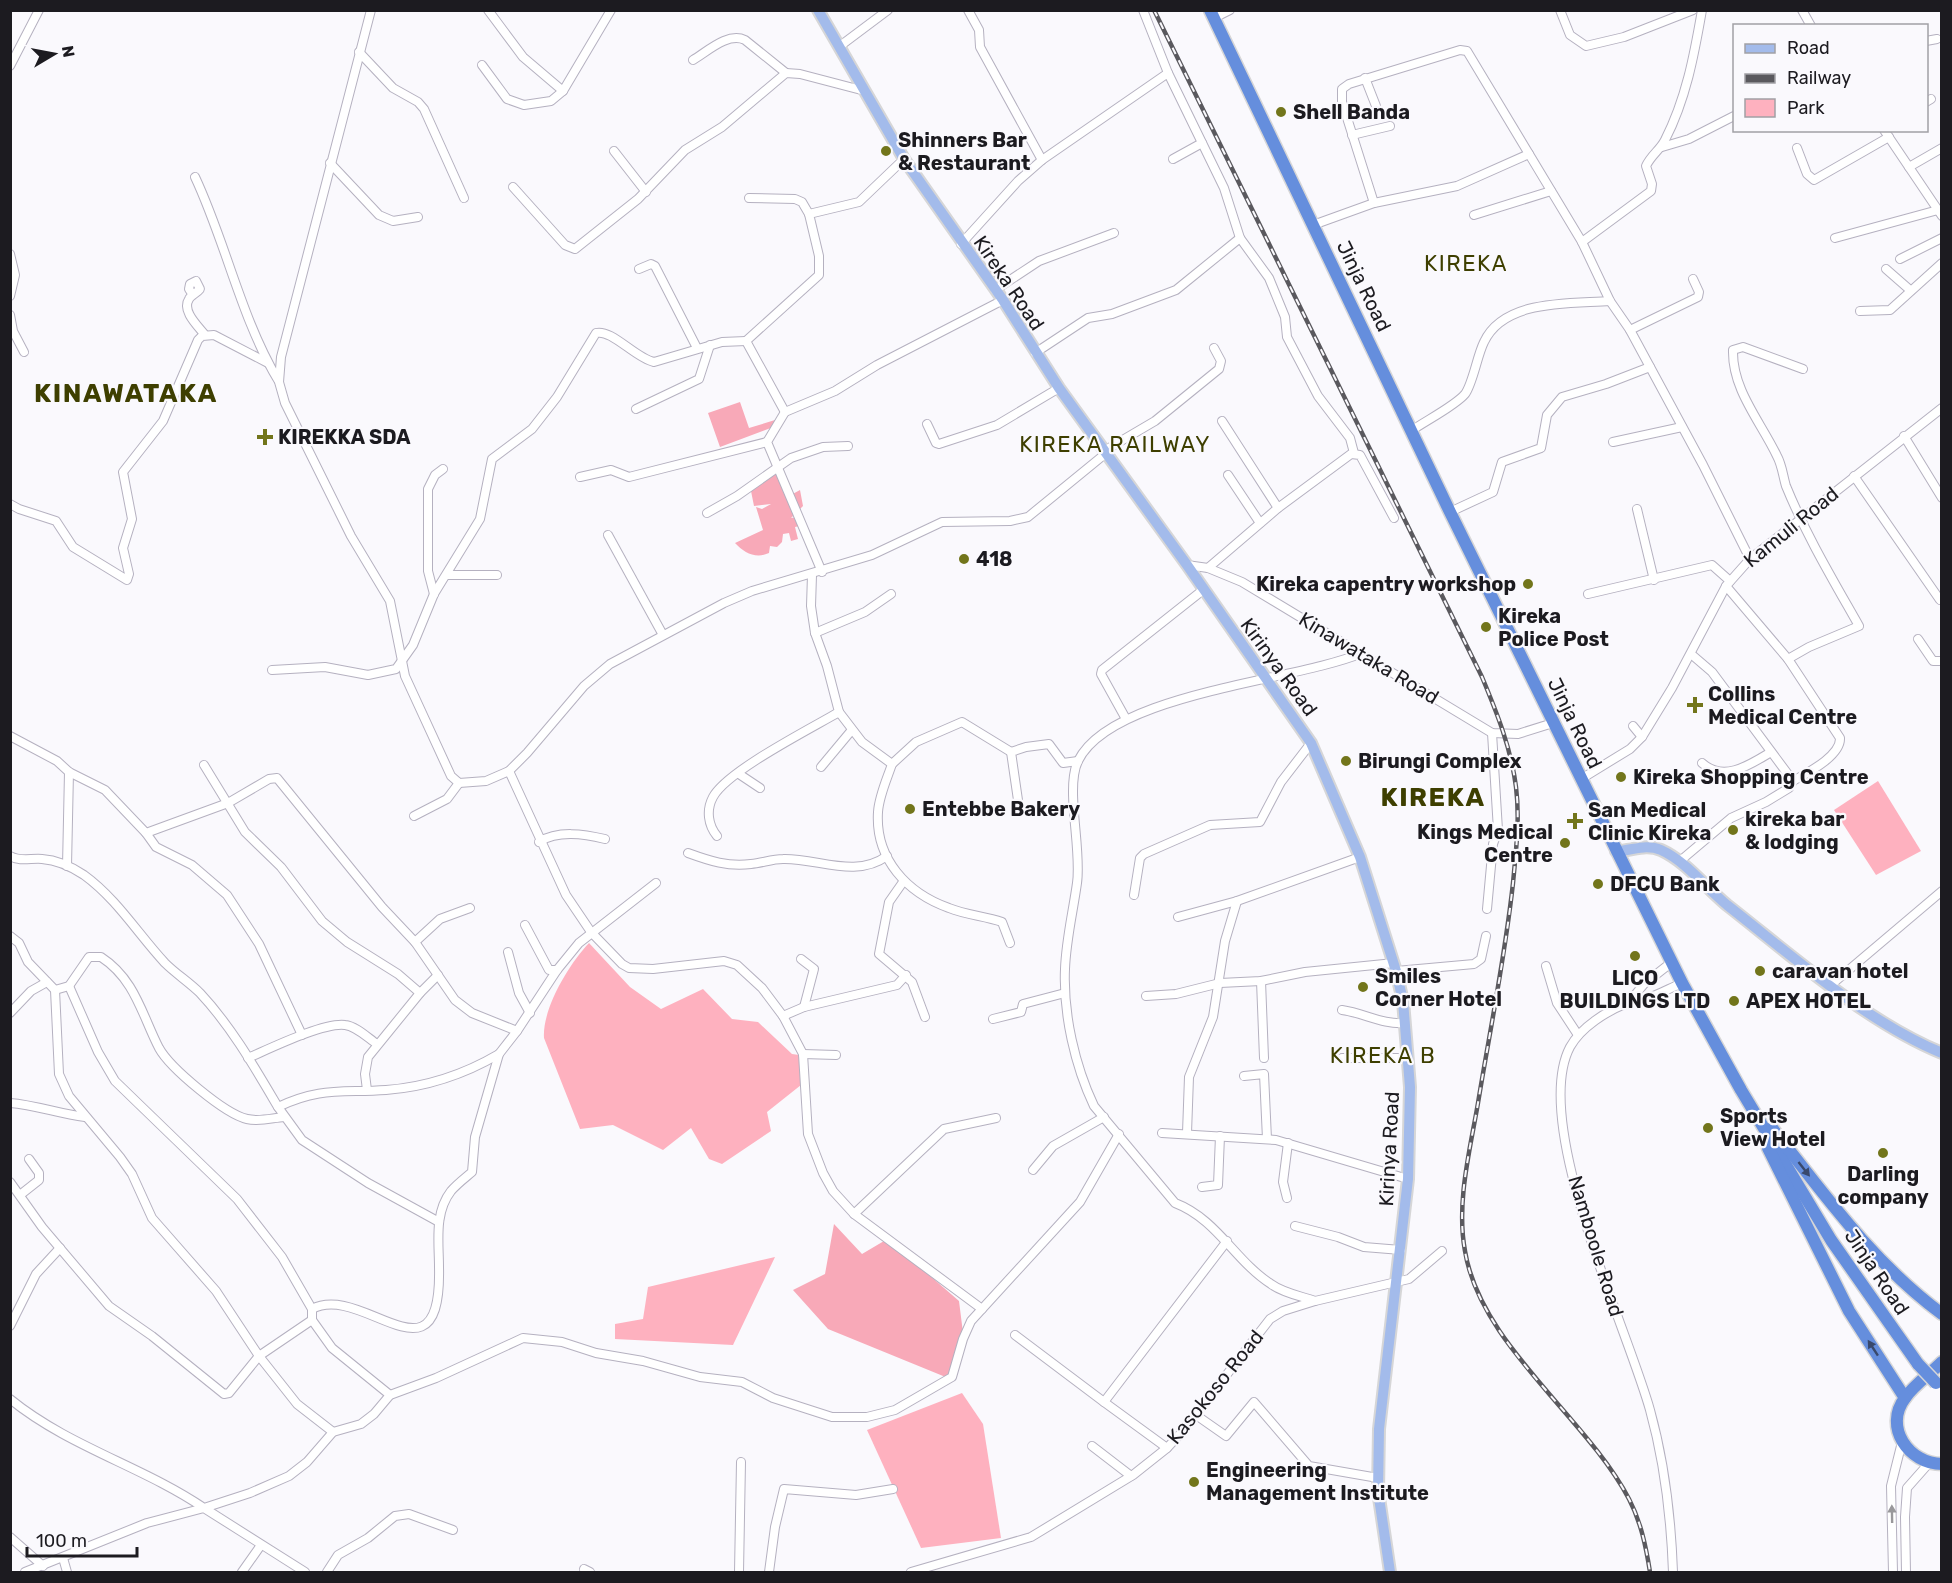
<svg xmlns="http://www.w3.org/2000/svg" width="1952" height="1583" viewBox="0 0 1952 1583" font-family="Rubik,sans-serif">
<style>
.green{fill:#feb1bf}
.forest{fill:#f8a9b8}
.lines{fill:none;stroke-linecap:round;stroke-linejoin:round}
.minor-casing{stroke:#b5b1c0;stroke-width:10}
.major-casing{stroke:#d6d6d7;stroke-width:14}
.highway-casing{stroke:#d6d6d7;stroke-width:15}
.minor{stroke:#fff;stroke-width:8}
.major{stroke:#a3bbeb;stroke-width:10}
.highway{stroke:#658edd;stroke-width:12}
.rail-casing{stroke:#5a595e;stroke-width:4.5}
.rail{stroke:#faf9fd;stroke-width:2;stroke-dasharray:7;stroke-linecap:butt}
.highway-bridge-casing{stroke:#d6d6d7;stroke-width:15;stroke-linecap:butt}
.highway-bridge{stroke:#658edd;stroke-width:12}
.oneway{fill:#39496c}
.oneway2{fill:#99989b}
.poi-dot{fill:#72751b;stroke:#faf9fd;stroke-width:2}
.labels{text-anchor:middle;stroke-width:4.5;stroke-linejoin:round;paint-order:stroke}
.poi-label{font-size:20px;font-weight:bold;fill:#1c1b20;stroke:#faf9fd;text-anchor:start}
.street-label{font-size:20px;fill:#1c1b20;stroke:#faf9fd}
.quarter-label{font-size:22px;letter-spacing:1.5px;fill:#3e3f00;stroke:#faf9fd}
.district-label{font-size:26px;font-weight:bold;letter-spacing:1.5px;fill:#3e3f00;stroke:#faf9fd}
</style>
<rect width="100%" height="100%" fill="#faf9fd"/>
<g class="green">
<polygon points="1878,781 1921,851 1876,875 1834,810"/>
<path d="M589 943 630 987 661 1009 703 989 732 1019 758 1022 792 1054 799 1055 801 1085 767 1112 771 1131 722 1164 709 1159 691 1128 663 1150 613 1125 580 1129 544 1038C542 1009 569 964 589 943Z"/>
<polygon points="775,1257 733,1345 615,1339 615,1324 643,1319 648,1287"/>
<polygon points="962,1393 983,1424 1001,1538 921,1548 867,1430"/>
</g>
<g class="forest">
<polygon points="740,402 749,428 775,420 776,426 720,447 708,413"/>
<path d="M774 471 789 496 800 490 803 506 791 518 803 516 804 525 795 527 798 539 791 541 789 533 783 534 782 542 777 547 770 546 769 553C756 559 744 553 735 543L763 530 756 507 762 509 771 504 754 506 750 486Z"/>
<polygon points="834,1224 862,1254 884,1241 906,1255 959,1301 963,1333 948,1378 828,1329 793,1290 825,1274"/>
</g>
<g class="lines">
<defs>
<g id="minor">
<polyline points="371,10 281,357 279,382 285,403 351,536 390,601 405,676 451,776 459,783 486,781 509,771 527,753 584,686 610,664 724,603 752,591 872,555 942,522 1010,521 1028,517 1105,454"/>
<polyline points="488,10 523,57 563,91"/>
<polyline points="968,10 979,30 980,47 1042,160"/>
<polyline points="1143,10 1168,73"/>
<polyline points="1560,10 1570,35 1586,46 1624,37 1693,10"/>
<polyline points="1802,10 1811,26"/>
<polyline points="1214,18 1230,10"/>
<polyline points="1926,41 1937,39"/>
<polyline points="840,46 888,10"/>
<polyline points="359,52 393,88 418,102 424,109 464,198"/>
<path d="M693 60C708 51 728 32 745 40L786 73"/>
<polyline points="482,65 507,99 524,105 551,101 563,91 611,10"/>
<polyline points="10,66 39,10"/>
<polyline points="1365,78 1376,106"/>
<polyline points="1926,102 1931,99"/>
<polyline points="1884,130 1942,216"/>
<polyline points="1352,135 1390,126"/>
<polyline points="1662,147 1689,139 1734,116"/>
<polyline points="1797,148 1807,174 1814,180 1889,137"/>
<polyline points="614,151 646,192"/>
<polyline points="904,159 859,202 809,214 819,256 819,275 746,341 785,412 835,391 877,365 1003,300"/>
<polyline points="1173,159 1202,143"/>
<polyline points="330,163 379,215 393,221 418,217"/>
<polyline points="1909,167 1942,148"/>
<path d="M195 177C226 243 241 318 278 380"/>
<polyline points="513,187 565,245 575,249 638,199 685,150 722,127 786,73 800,74 865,91"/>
<polyline points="749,198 795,199 802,202 809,214"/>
<polyline points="1374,203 1342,102 1342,89 1349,84 1460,50 1467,51 1582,242 1610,301 1630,330 1703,465 1750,559"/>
<polyline points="1474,215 1551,191"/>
<polyline points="1313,225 1374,203 1457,186 1529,154"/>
<polyline points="1835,238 1938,210"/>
<path d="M1582 242 1651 191 1652 184 1646 166C1651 155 1660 150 1665 140 1686 99 1694 56 1702 10"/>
<polyline points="961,244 1018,181 1042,160 1168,73 1224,188 1240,238 1269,278 1285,317 1287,337 1318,396 1350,438 1354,453"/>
<polyline points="10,254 15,275 10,296"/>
<polyline points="1900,259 1942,238"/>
<polyline points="639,269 651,264 655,266 697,348"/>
<polyline points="1886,269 1910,290"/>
<polyline points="995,290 1039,261 1114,233"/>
<path d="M193 295 189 289 190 284 196 281 200 289C197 293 191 295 189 299 181 311 199 327 205 335"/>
<polyline points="1860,311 1890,310 1942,263"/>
<polyline points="10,315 13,331 24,352"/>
<polyline points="1630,330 1698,297 1699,292 1693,279"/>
<polyline points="1035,353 1088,318 1112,314 1176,290 1240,238"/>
<polyline points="636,409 699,379 710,345"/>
<polyline points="785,412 767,442 822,572"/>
<polyline points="1222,421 1278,508"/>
<polyline points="927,424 936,443 939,444 997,425 1059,388"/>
<path d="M1411 431C1425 421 1455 406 1465 394 1473 383 1477 356 1484 342 1504 299 1570 304 1610 301"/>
<polyline points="1904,436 1942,498"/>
<polyline points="1613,442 1682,427"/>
<polyline points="1104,451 1155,421 1219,369 1221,361 1214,348"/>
<polyline points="1228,475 1260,523"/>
<polyline points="1854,476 1940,600"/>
<polyline points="580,477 611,470 629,477 767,442"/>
<polyline points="10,504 19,509 56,521 73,547 127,580 129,574 123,548 132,519 123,472 163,421 198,340 202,336 214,335 268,363"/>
<polyline points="1637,509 1654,580"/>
<polyline points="1450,512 1493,492 1502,462 1541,448 1547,415 1562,397 1606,384 1650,367"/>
<polyline points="707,513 737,496 791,458 823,447 848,446"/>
<polyline points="608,535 663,635"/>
<polyline points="1187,565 1208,568 1242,582 1492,733 1518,734 1553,723"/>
<polyline points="1208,568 1278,508 1351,454 1360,455 1394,518"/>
<polyline points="448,575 497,575"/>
<path d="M1726 586 1788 659 1840 738C1841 756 1807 773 1793 781"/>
<polyline points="434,594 428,571 428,489 435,475 443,469"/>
<polyline points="1588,594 1712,565 1730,581"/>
<polyline points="815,633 865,612 891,594"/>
<polyline points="1918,639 1933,661 1942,661"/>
<path d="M1788 659 1809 647 1859 626C1833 580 1806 535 1786 486 1783 476 1782 465 1777 456 1761 422 1732 390 1733 350L1743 347 1803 369"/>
<path d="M272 670 325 667 368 675 396 669 413 645 434 594 480 519 492 459 532 429 557 397 596 333C612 329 635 358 654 362L722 342 746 341"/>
<path d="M839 712 862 742 892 764C887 779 879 796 878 812 875 859 907 893 949 908 966 915 985 916 1002 922L1010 943"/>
<polyline points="1126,719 1101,674 1102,670 1203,590"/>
<polyline points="1633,726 1642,737"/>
<polyline points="10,736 57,761 69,772 105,790 146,833 228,803 269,779 277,778 382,907 415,942 455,1000 472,1013 517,1031 557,970 579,943 656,883"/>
<path d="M1702 763C1724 783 1751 764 1771 752"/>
<polyline points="892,764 916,742 962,722 1011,752"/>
<polyline points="204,765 245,832 281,867 322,921 347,942 398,974 420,993"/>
<polyline points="821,767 851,731"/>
<polyline points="509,771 566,895 591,932 622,964 629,968 653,969 724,961 737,965 762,988 783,1016 803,1054 808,1134 823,1173 833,1191 854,1214 982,1309"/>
<polyline points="739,774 760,788"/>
<polyline points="1581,779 1630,749 1642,737 1672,688 1726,586 1750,559 1942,408"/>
<polyline points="1019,807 1011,752 1026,747 1049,744 1063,763 1078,761"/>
<polyline points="414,816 447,799 459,783"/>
<polyline points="146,833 156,847 192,865 227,895 259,944 302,1035"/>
<path d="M717 836C708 825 706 810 713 797 727 771 810 729 839 712L827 666 815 633 811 606 812 575"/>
<path d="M539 842C558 830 584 834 605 839"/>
<path d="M688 853C710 861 728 867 751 864 762 863 772 859 783 859 818 858 855 879 887 856"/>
<path d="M10 856C20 862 31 858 42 859 56 860 72 867 84 875 117 899 138 934 165 963 176 974 189 982 200 993 231 1026 255 1068 278 1107 320 1087 341 1093 386 1090 426 1087 465 1074 499 1054"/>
<polyline points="1680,861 1731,818 1766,802 1789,788 1793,781 1712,672 1691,654"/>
<polyline points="67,866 69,772"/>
<polyline points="903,882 889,902 879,954 912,982 925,1017"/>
<polyline points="1134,895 1140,858 1144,854 1210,825 1260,822 1281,782 1311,743"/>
<polyline points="1487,909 1493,844 1498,830 1492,733"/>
<polyline points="1178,917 1237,901 1360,857"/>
<polyline points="525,925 549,970 557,970"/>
<polyline points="10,936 19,943 28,962 55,990 59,1074 69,1096 120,1157 132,1174 152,1218 216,1291 259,1356 297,1404 333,1432"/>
<polyline points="415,942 440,919 470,908"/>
<polyline points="508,952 519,993 530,1013"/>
<polyline points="801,959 814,969 804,1007"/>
<polyline points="1546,966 1557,1003 1578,1035"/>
<polyline points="1396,971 1474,964 1481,959 1486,936"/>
<polyline points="1261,981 1264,1058"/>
<polyline points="1831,985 1942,891"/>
<polyline points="69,986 98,1052 115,1081 237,1199 282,1257 312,1309 312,1320 332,1348 390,1395"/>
<path d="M55 990 69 986 89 957H101C135 979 142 1015 159 1048 170 1068 225 1114 247 1119 259 1122 272 1118 284 1117"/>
<polyline points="1146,996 1176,994 1220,983 1261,981 1305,972 1394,963"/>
<polyline points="1630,1001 1644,984 1672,962"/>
<path d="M1342 1010C1364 1013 1383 1025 1405 1023"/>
<polyline points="10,1013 31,991 47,982"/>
<polyline points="783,1016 804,1007 897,985 906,975"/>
<polyline points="993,1019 1021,1012 1023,1004 1065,993"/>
<polyline points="803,1054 836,1055"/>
<path d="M248 1058C269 1049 324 1022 345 1025 356 1026 368 1038 377 1044"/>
<polyline points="1342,1058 1408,1058"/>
<polyline points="1244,1076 1264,1074 1267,1139"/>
<polyline points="367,1090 365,1074 368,1057 420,993 438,975"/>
<path d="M10 1103C36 1105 59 1114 85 1117"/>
<polyline points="278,1107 302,1140 368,1183 439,1222"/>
<polyline points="1162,1133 1276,1140 1408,1179"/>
<polyline points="1187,1133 1189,1077 1213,1017 1225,941 1237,901"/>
<polyline points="1033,1170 1053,1146 1104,1117"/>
<polyline points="10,1182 42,1227 109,1306 152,1336 224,1394 229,1393 259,1356 312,1320"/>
<polyline points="1202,1187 1218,1185 1220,1136"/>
<polyline points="20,1195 39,1180 39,1173 29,1159"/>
<polyline points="1287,1198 1283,1182 1288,1143"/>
<polyline points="854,1214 944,1129 996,1118"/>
<polyline points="1295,1226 1338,1237 1364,1247 1401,1250"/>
<path d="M1315 1301C1301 1296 1283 1293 1271 1284 1235 1261 1217 1219 1175 1203L1094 1106C1075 1066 1063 1014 1065 969 1066 940 1073 912 1077 883 1082 849 1065 788 1078 761 1111 693 1296 681 1362 653"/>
<path d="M312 1309C363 1282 442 1392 439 1267 439 1242 434 1213 451 1191 457 1184 465 1178 472 1172L475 1137 499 1054 517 1031"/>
<polyline points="10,1326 36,1274 60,1248"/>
<polyline points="1015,1335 1104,1402 1227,1241"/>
<path d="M10 1399C69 1447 142 1466 204 1508L250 1493 289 1476 307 1462 333 1432 361 1424 374 1414 390 1395 436 1378 523 1338 562 1342 596 1353 643 1361 700 1377 742 1382 773 1398 832 1417H867L895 1410 952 1377 963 1339 971 1321 1080 1202 1119 1134"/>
<polyline points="1104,1402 1167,1448"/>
<polyline points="1196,1415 1226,1436 1254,1402 1309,1466 1378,1478"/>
<polyline points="1092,1446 1131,1476"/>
<polyline points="10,1537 43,1566"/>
<polyline points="63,1558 67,1572"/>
<polyline points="584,1569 590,1572"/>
<polyline points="25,1572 147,1523 204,1508 305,1572"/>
<polyline points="242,1572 261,1545"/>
<polyline points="327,1572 338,1555 368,1538 395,1516 409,1514 453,1530"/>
<polyline points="739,1572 741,1462"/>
<polyline points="769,1572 775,1527 784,1489 856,1495 893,1489"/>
<polyline points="911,1572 1031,1537 1133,1475 1167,1448 1182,1432 1270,1319 1283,1311 1315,1301 1409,1279 1442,1251"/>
<path d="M1673 1572C1671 1517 1665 1464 1650 1410 1628 1330 1530 1123 1570 1047 1581 1027 1607 1011 1627 1003 1633 1000 1639 1001 1645 999 1658 995 1670 988 1682 983"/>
<polyline points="1893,1572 1891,1486 1902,1442"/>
<polyline points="1906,1572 1905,1517 1907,1488 1930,1462"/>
</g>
<g id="major">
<polyline points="818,10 904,159 1003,300 1059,388 1187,565 1311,743 1360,857 1396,971 1403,1001 1410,1087 1408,1179 1379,1429 1378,1491 1390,1572"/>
<path d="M1616 851C1632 851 1645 843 1661 850 1687 862 1705 887 1727 905 1791 955 1866 1022 1942 1053"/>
</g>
<g id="highway">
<polyline points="1210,10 1450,512 1682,983 1741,1090 1831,1240 1918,1364"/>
<path d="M1772 1128C1824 1194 1873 1263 1942 1314"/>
<polyline points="1768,1148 1849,1311 1905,1398"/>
<path d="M1942 1362C1930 1374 1914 1385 1905 1398 1883 1427 1909 1464 1942 1464"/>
</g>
</defs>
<use href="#minor" class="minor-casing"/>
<use href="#major" class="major-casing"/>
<use href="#highway" class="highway-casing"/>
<use href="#minor" class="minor"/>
<use href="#major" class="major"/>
<use href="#highway" class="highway"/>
<defs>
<path id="rail" d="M1154 10 1482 677C1497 713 1511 748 1516 787 1520 819 1516 851 1513 883 1505 957 1490 1030 1478 1103 1470 1150 1456 1203 1465 1251 1480 1344 1586 1417 1629 1499 1641 1522 1646 1547 1650 1572"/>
</defs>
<use href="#rail" class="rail-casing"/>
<use href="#rail" class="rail"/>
<defs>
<polyline id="highway-bridge" points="1918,1364 1936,1383"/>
</defs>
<use href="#highway-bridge" class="highway-bridge-casing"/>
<use href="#highway-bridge" class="highway-bridge"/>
</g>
<defs><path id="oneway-solid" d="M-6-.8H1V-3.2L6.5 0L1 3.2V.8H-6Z" transform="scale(1.5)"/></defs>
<g class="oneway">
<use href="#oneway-solid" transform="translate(1804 1169) rotate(52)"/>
<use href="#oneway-solid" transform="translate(1873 1348) rotate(-123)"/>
</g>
<use class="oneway2" href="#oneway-solid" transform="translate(1892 1514) rotate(-91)"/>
<g class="poi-dot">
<circle cx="1281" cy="112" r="6"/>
<circle cx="886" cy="151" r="6"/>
<path d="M262 428h6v6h6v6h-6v6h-6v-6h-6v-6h6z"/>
<circle cx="964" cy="559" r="6"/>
<circle cx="1528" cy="584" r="6"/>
<circle cx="1486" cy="627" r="6"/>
<path d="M1692 696h6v6h6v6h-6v6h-6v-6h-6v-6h6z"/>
<circle cx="1346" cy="761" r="6"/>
<circle cx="1621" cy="777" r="6"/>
<circle cx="910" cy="809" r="6"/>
<path d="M1572 812h6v6h6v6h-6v6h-6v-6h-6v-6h6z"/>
<circle cx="1733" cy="830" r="6"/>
<circle cx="1565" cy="843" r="6"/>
<circle cx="1598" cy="884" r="6"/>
<circle cx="1635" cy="956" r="6"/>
<circle cx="1760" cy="971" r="6"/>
<circle cx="1363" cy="987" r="6"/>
<circle cx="1734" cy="1001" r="6"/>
<circle cx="1708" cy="1128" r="6"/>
<circle cx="1883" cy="1153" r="6"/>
<circle cx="1194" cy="1482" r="6"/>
</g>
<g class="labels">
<g class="poi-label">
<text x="1293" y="119">Shell Banda</text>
<text x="898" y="147">Shinners Bar<tspan x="898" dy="23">&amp; Restaurant</tspan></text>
<text x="278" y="444">KIREKKA SDA</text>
<text x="976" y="566">418</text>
<text x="1516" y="591" text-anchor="end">Kireka capentry workshop</text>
<text x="1498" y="623">Kireka<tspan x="1498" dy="23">Police Post</tspan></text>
<text x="1708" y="701">Collins<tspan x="1708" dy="23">Medical Centre</tspan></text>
<text x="1358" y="768">Birungi Complex</text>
<text x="1633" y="784">Kireka Shopping Centre</text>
<text x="922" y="816">Entebbe Bakery</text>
<text x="1588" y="817">San Medical<tspan x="1588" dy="23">Clinic Kireka</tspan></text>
<text x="1745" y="826">kireka bar<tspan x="1745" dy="23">&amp; lodging</tspan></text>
<text x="1553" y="839" text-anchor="end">Kings Medical<tspan x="1553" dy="23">Centre</tspan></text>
<text x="1610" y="891">DFCU Bank</text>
<text x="1772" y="978">caravan hotel</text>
<text x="1375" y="983">Smiles<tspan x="1375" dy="23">Corner Hotel</tspan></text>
<text x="1635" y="985" text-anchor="middle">LICO<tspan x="1635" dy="23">BUILDINGS LTD</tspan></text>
<text x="1746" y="1008">APEX HOTEL</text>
<text x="1720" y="1123">Sports<tspan x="1720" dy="23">View Hotel</tspan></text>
<text x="1883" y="1181" text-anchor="middle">Darling<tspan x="1883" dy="23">company</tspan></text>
<text x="1206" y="1477">Engineering<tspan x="1206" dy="23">Management Institute</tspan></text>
</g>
<g class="street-label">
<text transform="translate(1009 283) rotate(56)" y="7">Kireka Road</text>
<text transform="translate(1364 286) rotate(64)" y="7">Jinja Road</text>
<text transform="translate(1791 527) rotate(-39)" y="7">Kamuli Road</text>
<text transform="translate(1369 658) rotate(31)" y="7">Kinawataka Road</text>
<text transform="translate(1279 667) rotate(54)" y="7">Kirinya Road</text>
<text transform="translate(1575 723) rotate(64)" y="7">Jinja Road</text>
<text transform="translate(1389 1149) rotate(-87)" y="7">Kirinya Road</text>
<text transform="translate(1596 1246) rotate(73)" y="7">Namboole Road</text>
<text transform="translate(1877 1272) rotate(56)" y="7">Jinja Road</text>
<text transform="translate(1215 1387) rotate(-51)" y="7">Kasokoso Road</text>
</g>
<g class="quarter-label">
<text x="1466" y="271">KIREKA</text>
<text x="1115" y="452">KIREKA RAILWAY</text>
<text x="1383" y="1063">KIREKA B</text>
</g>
<g class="district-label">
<text x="126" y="402">KINAWATAKA</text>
<text x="1433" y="806">KIREKA</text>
</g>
</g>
<rect width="1952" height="1583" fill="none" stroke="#1c1b20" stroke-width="24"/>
<rect x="1733" y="24" width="195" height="108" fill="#faf9fd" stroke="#a1a0a5" stroke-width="1.5"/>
<rect x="1745" y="44" width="30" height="9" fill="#a3bbeb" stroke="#a1a0a5" stroke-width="1.5"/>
<text x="1787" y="54" font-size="18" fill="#1c1b20">Road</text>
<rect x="1745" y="74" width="30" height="9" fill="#5a595e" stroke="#a1a0a5" stroke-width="1.5"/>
<text x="1787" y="84" font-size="18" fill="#1c1b20">Railway</text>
<rect x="1745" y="99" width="30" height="18" fill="#feb1bf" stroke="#a1a0a5" stroke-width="1.5"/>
<text x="1787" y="114" font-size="18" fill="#1c1b20">Park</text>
<g transform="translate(54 54) rotate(80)" stroke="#faf9fd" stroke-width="4.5" paint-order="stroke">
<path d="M0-4.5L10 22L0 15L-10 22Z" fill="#1c1b20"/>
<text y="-9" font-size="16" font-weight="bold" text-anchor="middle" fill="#1c1b20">N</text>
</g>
<path d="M27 1547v9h110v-9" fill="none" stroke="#1c1b20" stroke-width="3"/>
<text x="36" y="1547" font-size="18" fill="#1c1b20" stroke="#faf9fd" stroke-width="4.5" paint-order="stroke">100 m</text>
</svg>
